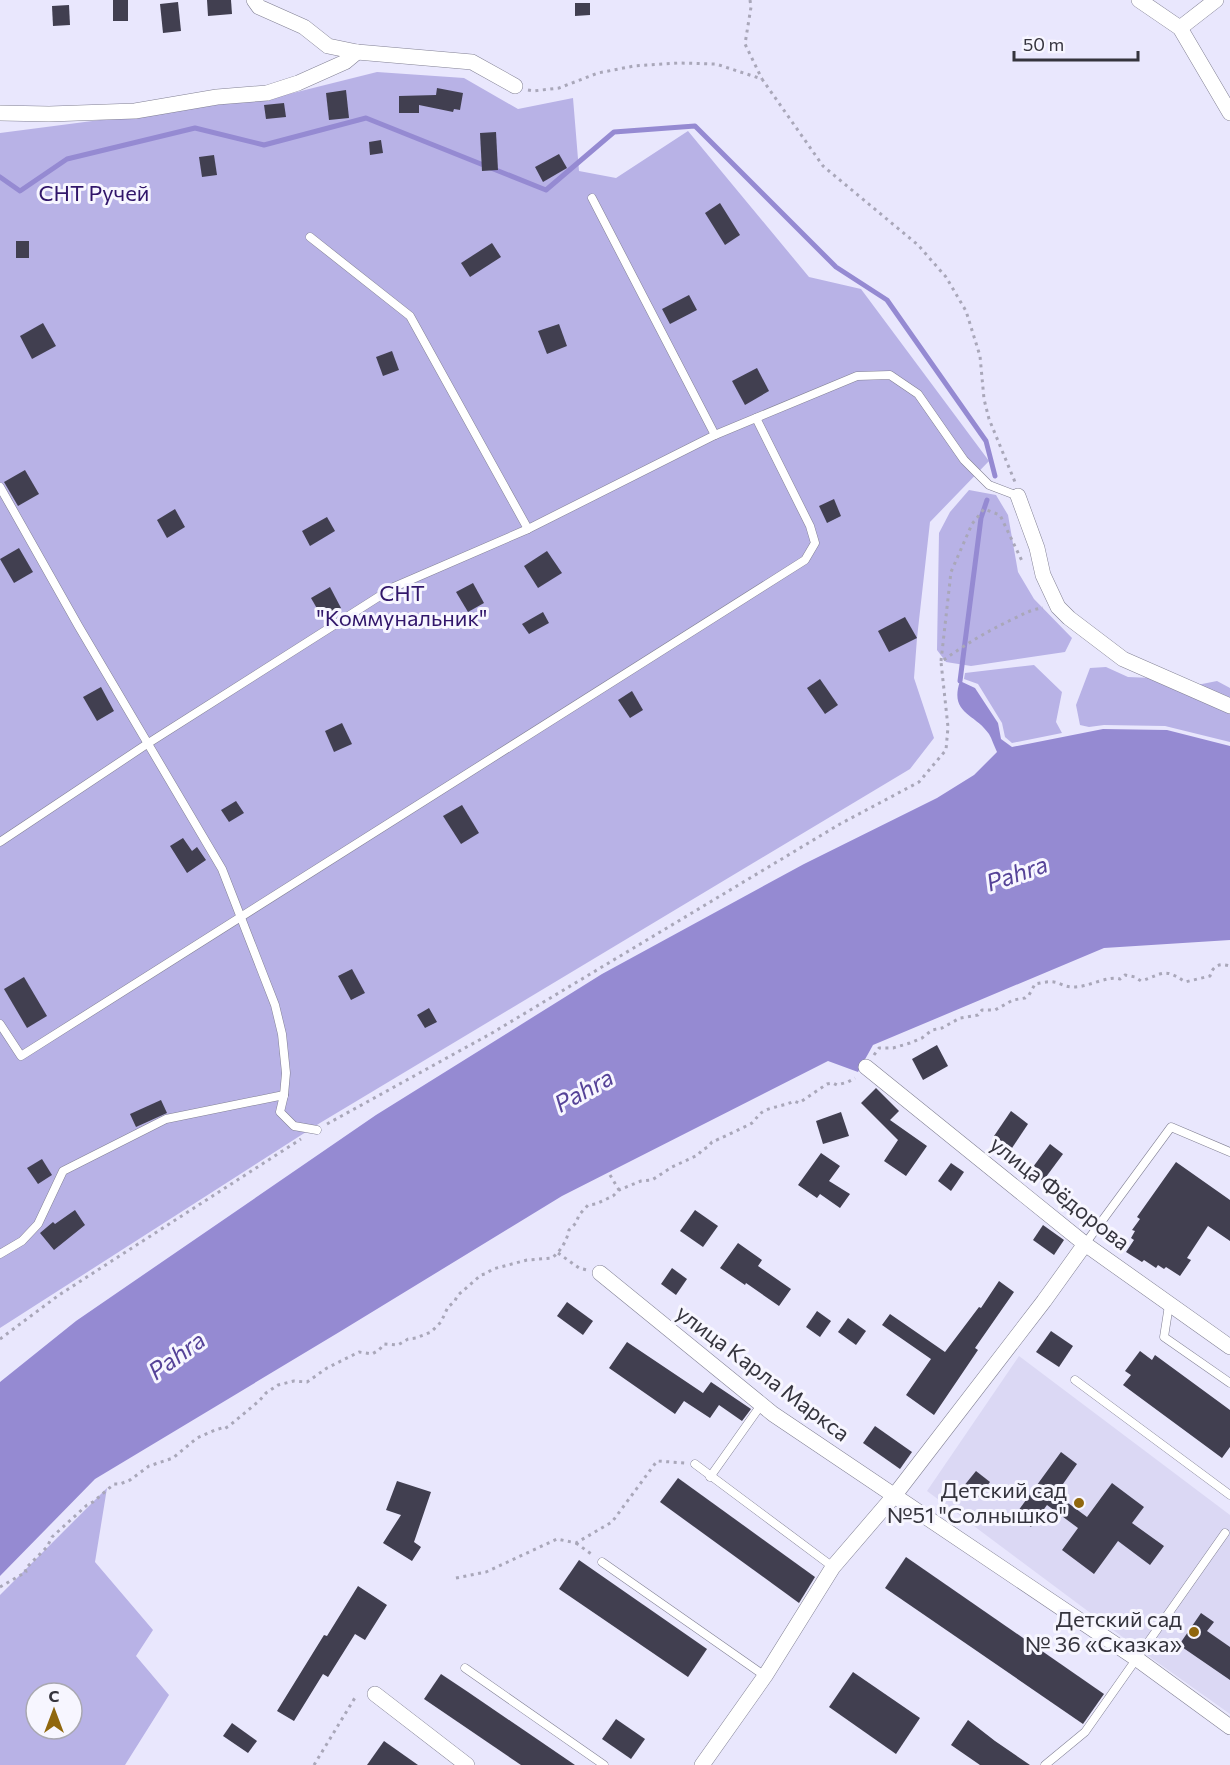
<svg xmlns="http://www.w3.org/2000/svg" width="1230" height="1765" viewBox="0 0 1230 1765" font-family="Commissioner,sans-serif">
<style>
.built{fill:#dbd8f4}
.green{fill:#b8b2e6;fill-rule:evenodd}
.water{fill:#958ad2}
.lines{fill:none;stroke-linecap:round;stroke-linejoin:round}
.stream{stroke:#958ad2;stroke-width:5}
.building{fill:#413f50}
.lane-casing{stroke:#828194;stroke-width:9}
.street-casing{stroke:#828194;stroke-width:16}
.path{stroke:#a9a7b9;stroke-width:3;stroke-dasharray:3 4.5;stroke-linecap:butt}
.lane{stroke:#fff;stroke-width:8}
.street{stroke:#fff;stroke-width:15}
.poi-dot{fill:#90670e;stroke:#f7f6ff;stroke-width:2}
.labels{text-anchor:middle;stroke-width:6;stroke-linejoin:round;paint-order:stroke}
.park-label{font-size:22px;fill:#31166a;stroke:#f7f6ff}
.street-label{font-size:22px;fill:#35343d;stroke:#f7f6ff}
.poi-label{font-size:22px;fill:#35343d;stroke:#f7f6ff;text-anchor:end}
.water-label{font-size:24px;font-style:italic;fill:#554298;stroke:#f7f6ff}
</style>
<rect width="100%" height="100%" fill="#e9e7fd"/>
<polygon class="built" points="1019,1356 1230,1515 1230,1714 1140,1650 927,1491"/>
<g class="green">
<polygon points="377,72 464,78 518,109 573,98 579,171 616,178 688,131 809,277 861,289 989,461 930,522 917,638 914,678 934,738 910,769 320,1123 0,1328 0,133 277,97"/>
<polygon points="969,490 996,495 1008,515 1018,572 1034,599 1072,638 1065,652 971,666 946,662 937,650 939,533 950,512"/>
<polygon points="1034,665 1062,692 1056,722 1062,733 1012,743 1005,737 1002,723 978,684 964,679 965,673"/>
<polygon points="1106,667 1128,677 1152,678 1192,686 1217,681 1230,688 1230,742 1165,726 1104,725 1089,727 1080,725 1076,705 1090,668"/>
<path d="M107 1488 95 1562 153 1630 136 1656 169 1695 125 1765H0V1595ZM36 1693H72V1729H36Z"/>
</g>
<path class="water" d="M960 681 975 688 998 723 1001 739 1012 747 1103 729 1167 730 1230 746V940L1104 948 873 1045 858 1072 828 1061 562 1196 341 1331 95 1479 0 1576V1382L76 1321 376 1115 602 974 804 864 937 798 974 775 997 752C994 746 992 739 989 734 975 713 949 714 960 681Z"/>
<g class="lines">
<g class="stream">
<polyline points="0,177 20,191 67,159 195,128 264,145 366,118 546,190 614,132 695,126 836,267 887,300 986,441 995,476"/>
<polyline points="960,681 981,518 987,500"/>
</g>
</g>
<g class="building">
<rect x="113" y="0" width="15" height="21"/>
<polygon points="207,0 231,0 232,14 208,16"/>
<polygon points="178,2 181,31 163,33 160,4"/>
<polygon points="575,3 590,3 590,15 575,16"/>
<polygon points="69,5 70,25 53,26 52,6"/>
<polygon points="437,88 463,93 460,110 454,109 453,112 419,105 419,113 399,113 399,96 436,95"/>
<polygon points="346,90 349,118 329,120 326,93"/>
<polygon points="284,103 286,117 266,119 264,105"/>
<polygon points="496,132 498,170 482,171 480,133"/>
<polygon points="381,140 383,153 370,155 369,142"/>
<polygon points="559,154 567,168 543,182 535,167"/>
<polygon points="214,155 217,175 202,177 199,157"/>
<polygon points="720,203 740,235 725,245 705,213"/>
<rect x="16" y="241" width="13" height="17"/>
<polygon points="492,243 501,257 470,277 461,263"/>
<polygon points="689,295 697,310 670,324 662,309"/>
<polygon points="43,323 56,346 32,359 20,336"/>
<polygon points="559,324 567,346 547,354 538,331"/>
<polygon points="392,351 399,370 383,376 376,357"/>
<polygon points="757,368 769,391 745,405 732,381"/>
<polygon points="25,470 39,494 18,506 4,482"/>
<polygon points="834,499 841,516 827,523 819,506"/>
<polygon points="175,509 185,527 167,538 157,520"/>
<polygon points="327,517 335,531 310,546 302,531"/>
<polygon points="19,548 33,572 14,583 0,559"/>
<polygon points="547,551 562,573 538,588 524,566"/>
<polygon points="473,583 484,603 468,612 456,592"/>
<polygon points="330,587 341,608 323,619 311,598"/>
<polygon points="543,612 549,623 529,634 522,624"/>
<polygon points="905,617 917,638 889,652 878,631"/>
<polygon points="820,679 838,705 825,714 807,688"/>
<polygon points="101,687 114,711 97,721 83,697"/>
<polygon points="632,691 643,710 630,718 618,700"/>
<polygon points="342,723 352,744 334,752 325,731"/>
<polygon points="236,801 244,813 229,822 221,810"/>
<polygon points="462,805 479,833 461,844 443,816"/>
<polygon points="183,838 192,851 197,847 206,860 187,873 170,846"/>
<polygon points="352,969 365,993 351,1000 338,976"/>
<polygon points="24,977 47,1016 27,1028 4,989"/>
<polygon points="429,1008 437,1022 425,1028 417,1015"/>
<polygon points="937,1045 948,1066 923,1080 912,1059"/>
<polygon points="876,1088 899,1111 890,1120 927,1146 906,1176 884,1161 898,1140 861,1103"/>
<polygon points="161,1100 167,1113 136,1127 130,1114"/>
<polygon points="1011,1111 1028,1124 1012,1148 994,1136"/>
<polygon points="841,1112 849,1136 823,1144 816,1121"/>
<polygon points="1050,1144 1063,1154 1043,1181 1030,1171"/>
<polygon points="821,1153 840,1166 829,1181 850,1194 840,1208 820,1194 817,1198 798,1185"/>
<polygon points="42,1159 52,1175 38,1184 27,1168"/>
<polygon points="1176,1162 1230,1200 1230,1241 1208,1226 1187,1258 1191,1260 1180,1276 1166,1267 1164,1269 1158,1265 1156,1268 1144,1260 1142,1262 1126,1252 1134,1240 1131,1238 1135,1231 1132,1230 1140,1219 1137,1217"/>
<polygon points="951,1163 964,1172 951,1191 938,1181"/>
<polygon points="75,1210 85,1225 54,1250 40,1233 53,1222 55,1224"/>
<polygon points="695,1210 718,1226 703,1247 680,1231"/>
<polygon points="1043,1225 1064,1240 1054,1255 1033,1240"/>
<polygon points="738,1243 762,1260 758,1266 791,1289 779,1306 746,1283 745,1285 720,1268"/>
<polygon points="672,1268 687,1279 676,1295 661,1284"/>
<polygon points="999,1281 1014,1292 975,1348 978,1350 934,1415 906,1395 931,1359 882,1325 890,1314 945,1352 979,1307 981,1308"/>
<polygon points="567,1302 593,1321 583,1335 557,1316"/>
<polygon points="817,1311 831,1321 820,1337 806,1327"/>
<polygon points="848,1318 866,1331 856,1345 838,1332"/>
<polygon points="1051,1331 1073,1346 1059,1367 1036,1352"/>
<polygon points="627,1342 703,1393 711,1382 751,1409 742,1421 719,1405 710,1418 684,1401 675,1414 609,1368"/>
<polygon points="1140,1351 1152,1360 1155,1355 1230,1410 1230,1447 1222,1458 1123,1385 1131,1375 1125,1371"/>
<polygon points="875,1426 912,1452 900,1469 863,1443"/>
<polygon points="1061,1452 1077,1464 1056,1494 1087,1517 1112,1483 1144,1507 1132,1523 1164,1546 1150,1565 1118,1541 1094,1574 1062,1550 1078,1528 1047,1505 1031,1527 1015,1515"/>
<polygon points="976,1471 990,1482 977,1499 963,1487"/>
<polygon points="678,1478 815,1577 799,1603 660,1502"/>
<polygon points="397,1481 431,1492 414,1542 421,1547 412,1561 383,1543 401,1515 386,1510"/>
<polygon points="906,1557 1104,1694 1083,1724 885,1588"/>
<polygon points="579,1560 707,1649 688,1677 559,1589"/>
<polygon points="358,1586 387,1605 365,1640 355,1634 328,1677 323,1674 294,1721 277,1711 324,1635 327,1636"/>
<polygon points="1201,1613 1214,1622 1207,1631 1230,1647 1230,1680 1179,1645"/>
<polygon points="853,1672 920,1718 896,1754 829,1707"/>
<polygon points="441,1674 468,1692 575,1765 521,1765 424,1699"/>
<polygon points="616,1719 645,1739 631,1759 602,1739"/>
<polygon points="968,1720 995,1741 1030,1765 980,1765 951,1745"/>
<polygon points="232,1723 257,1741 248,1753 223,1736"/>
<polygon points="384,1741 418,1765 367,1765"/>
</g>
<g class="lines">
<defs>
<g id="lane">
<polyline points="592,198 715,435"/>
<polyline points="310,237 410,316 528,529"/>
<polyline points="0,487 79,627 222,869 275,1005 282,1034 286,1073 284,1095 280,1112 294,1126 317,1130"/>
<polyline points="0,842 147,744 394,587 528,529 715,435 857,376 890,375 918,394 964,460 989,485 1018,496"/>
<polyline points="0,1024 21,1056 805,560 815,543 810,526 756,418"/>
<polyline points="1085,1244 1171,1127 1230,1152"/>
<polyline points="0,1254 22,1241 38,1224 63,1171 166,1119 284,1095"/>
<polyline points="1169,1305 1164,1337 1230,1383"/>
<polyline points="1075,1380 1230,1495"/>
<polyline points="695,1464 833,1567"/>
<polyline points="710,1477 761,1405"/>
<polyline points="602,1562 765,1676"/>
<polyline points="465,1668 604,1765"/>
<polyline points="1045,1765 1085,1732 1225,1533"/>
</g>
<g id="street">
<polyline points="254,0 259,7 304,27 328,46 357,52 472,62 515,86"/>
<polyline points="1139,0 1180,28 1230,113"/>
<polyline points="1180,28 1216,0"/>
<polyline points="0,113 49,114 135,111 217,97 267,93 298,83 345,62 357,52"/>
<polyline points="1018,496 1037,548 1043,575 1058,607 1069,618 1123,659 1230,706"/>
<polyline points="866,1067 1085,1244 1230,1347"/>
<polyline points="600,1273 773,1414 1137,1659 1230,1727"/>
<polyline points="375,1694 467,1765"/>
<polyline points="702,1765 765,1676 833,1567 894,1496 1044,1301 1085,1244"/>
</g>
</defs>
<use href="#lane" class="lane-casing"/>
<use href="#street" class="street-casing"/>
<g class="path">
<polyline points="750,0 751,7 745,44 762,79"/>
<polyline points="528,90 533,91 559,88 598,73 634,66 679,63 716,64 762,79 823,166 918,245 946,277 966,311 980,356 984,399 989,419 1015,482"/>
<polyline points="941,661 951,572 972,524 984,509 1000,515 1022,561"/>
<path d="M874 1055 879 1048H893L910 1043 922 1038 932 1030 942 1028 960 1018 978 1015 982 1010H995L1013 1000 1025 998 1029 995 1035 984C1041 983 1048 981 1054 982 1060 983 1065 987 1072 987 1087 988 1108 975 1120 979L1125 975 1135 977 1141 981C1163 974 1164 967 1185 982L1210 976C1213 965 1220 963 1230 966"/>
<path d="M327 1124 492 1033 840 824 919 782 946 750 948 727 941 662C964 645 986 632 1011 620 1022 615 1031 609 1043 608"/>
<polyline points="610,1175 619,1190"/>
<polyline points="558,1253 579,1268 587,1270"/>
<polyline points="0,1339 59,1295 301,1139"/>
<polyline points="576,1543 594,1556"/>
<polyline points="456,1578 486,1572 557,1539 576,1543 612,1522 657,1461 685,1463"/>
<path d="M0 1587 26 1572 25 1569 47 1547 52 1537 87 1505 93 1502 114 1484H120L130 1480 149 1466 173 1458 197 1438 215 1430 222 1428 224 1429 229 1426 259 1401 266 1393 278 1385 294 1381 307 1382 327 1368 359 1352 372 1354 379 1350 384 1344 398 1345 408 1339 416 1338 431 1332 441 1322 448 1307 455 1301 457 1296 481 1275 485 1274 493 1269 527 1260 552 1258C561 1251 567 1240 569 1230L576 1223 579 1215 588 1205 596 1204 613 1196 619 1190 641 1181 652 1180 672 1167 698 1155 702 1150 708 1147 712 1142C715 1141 749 1125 752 1123 757 1118 759 1113 766 1110 775 1106 785 1106 794 1101L799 1103 827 1084 833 1083 837 1085 848 1082 855 1078"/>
<polyline points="314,1765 356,1696"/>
</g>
<use href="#lane" class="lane"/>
<use href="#street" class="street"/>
</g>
<g class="poi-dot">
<circle cx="1079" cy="1503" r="6"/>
<circle cx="1194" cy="1632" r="6"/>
</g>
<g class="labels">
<g class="park-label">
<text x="94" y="201">СНТ Ручей</text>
<text x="402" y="601">СНТ<tspan x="402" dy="25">"Коммунальник"</tspan></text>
</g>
<g class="street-label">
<text transform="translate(1060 1193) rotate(38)" y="8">улица Фёдорова</text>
<text transform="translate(763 1373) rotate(37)" y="8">улица Карла Маркса</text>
</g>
<g class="poi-label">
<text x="1067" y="1498">Детский сад<tspan x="1067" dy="25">№51 "Солнышко"</tspan></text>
<text x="1182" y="1627">Детский сад<tspan x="1182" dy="25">№ 36 «Сказка»</tspan></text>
</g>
<g class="water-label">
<text transform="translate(1017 874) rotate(-19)" y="8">Pahra</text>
<text transform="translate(584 1091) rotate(-29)" y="8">Pahra</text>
<text transform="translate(177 1356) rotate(-36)" y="8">Pahra</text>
</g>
</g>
<g transform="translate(54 1711)"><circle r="28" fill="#f7f6ff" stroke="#a9a8b1" stroke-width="1.5"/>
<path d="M0-4.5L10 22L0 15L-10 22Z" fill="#90670e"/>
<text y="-9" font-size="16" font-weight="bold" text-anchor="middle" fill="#35343d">С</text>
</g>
<path d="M1014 51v9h124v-9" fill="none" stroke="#35343d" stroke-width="3"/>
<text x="1023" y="51" font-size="18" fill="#35343d" stroke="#f7f6ff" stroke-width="4.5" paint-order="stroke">50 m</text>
</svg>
